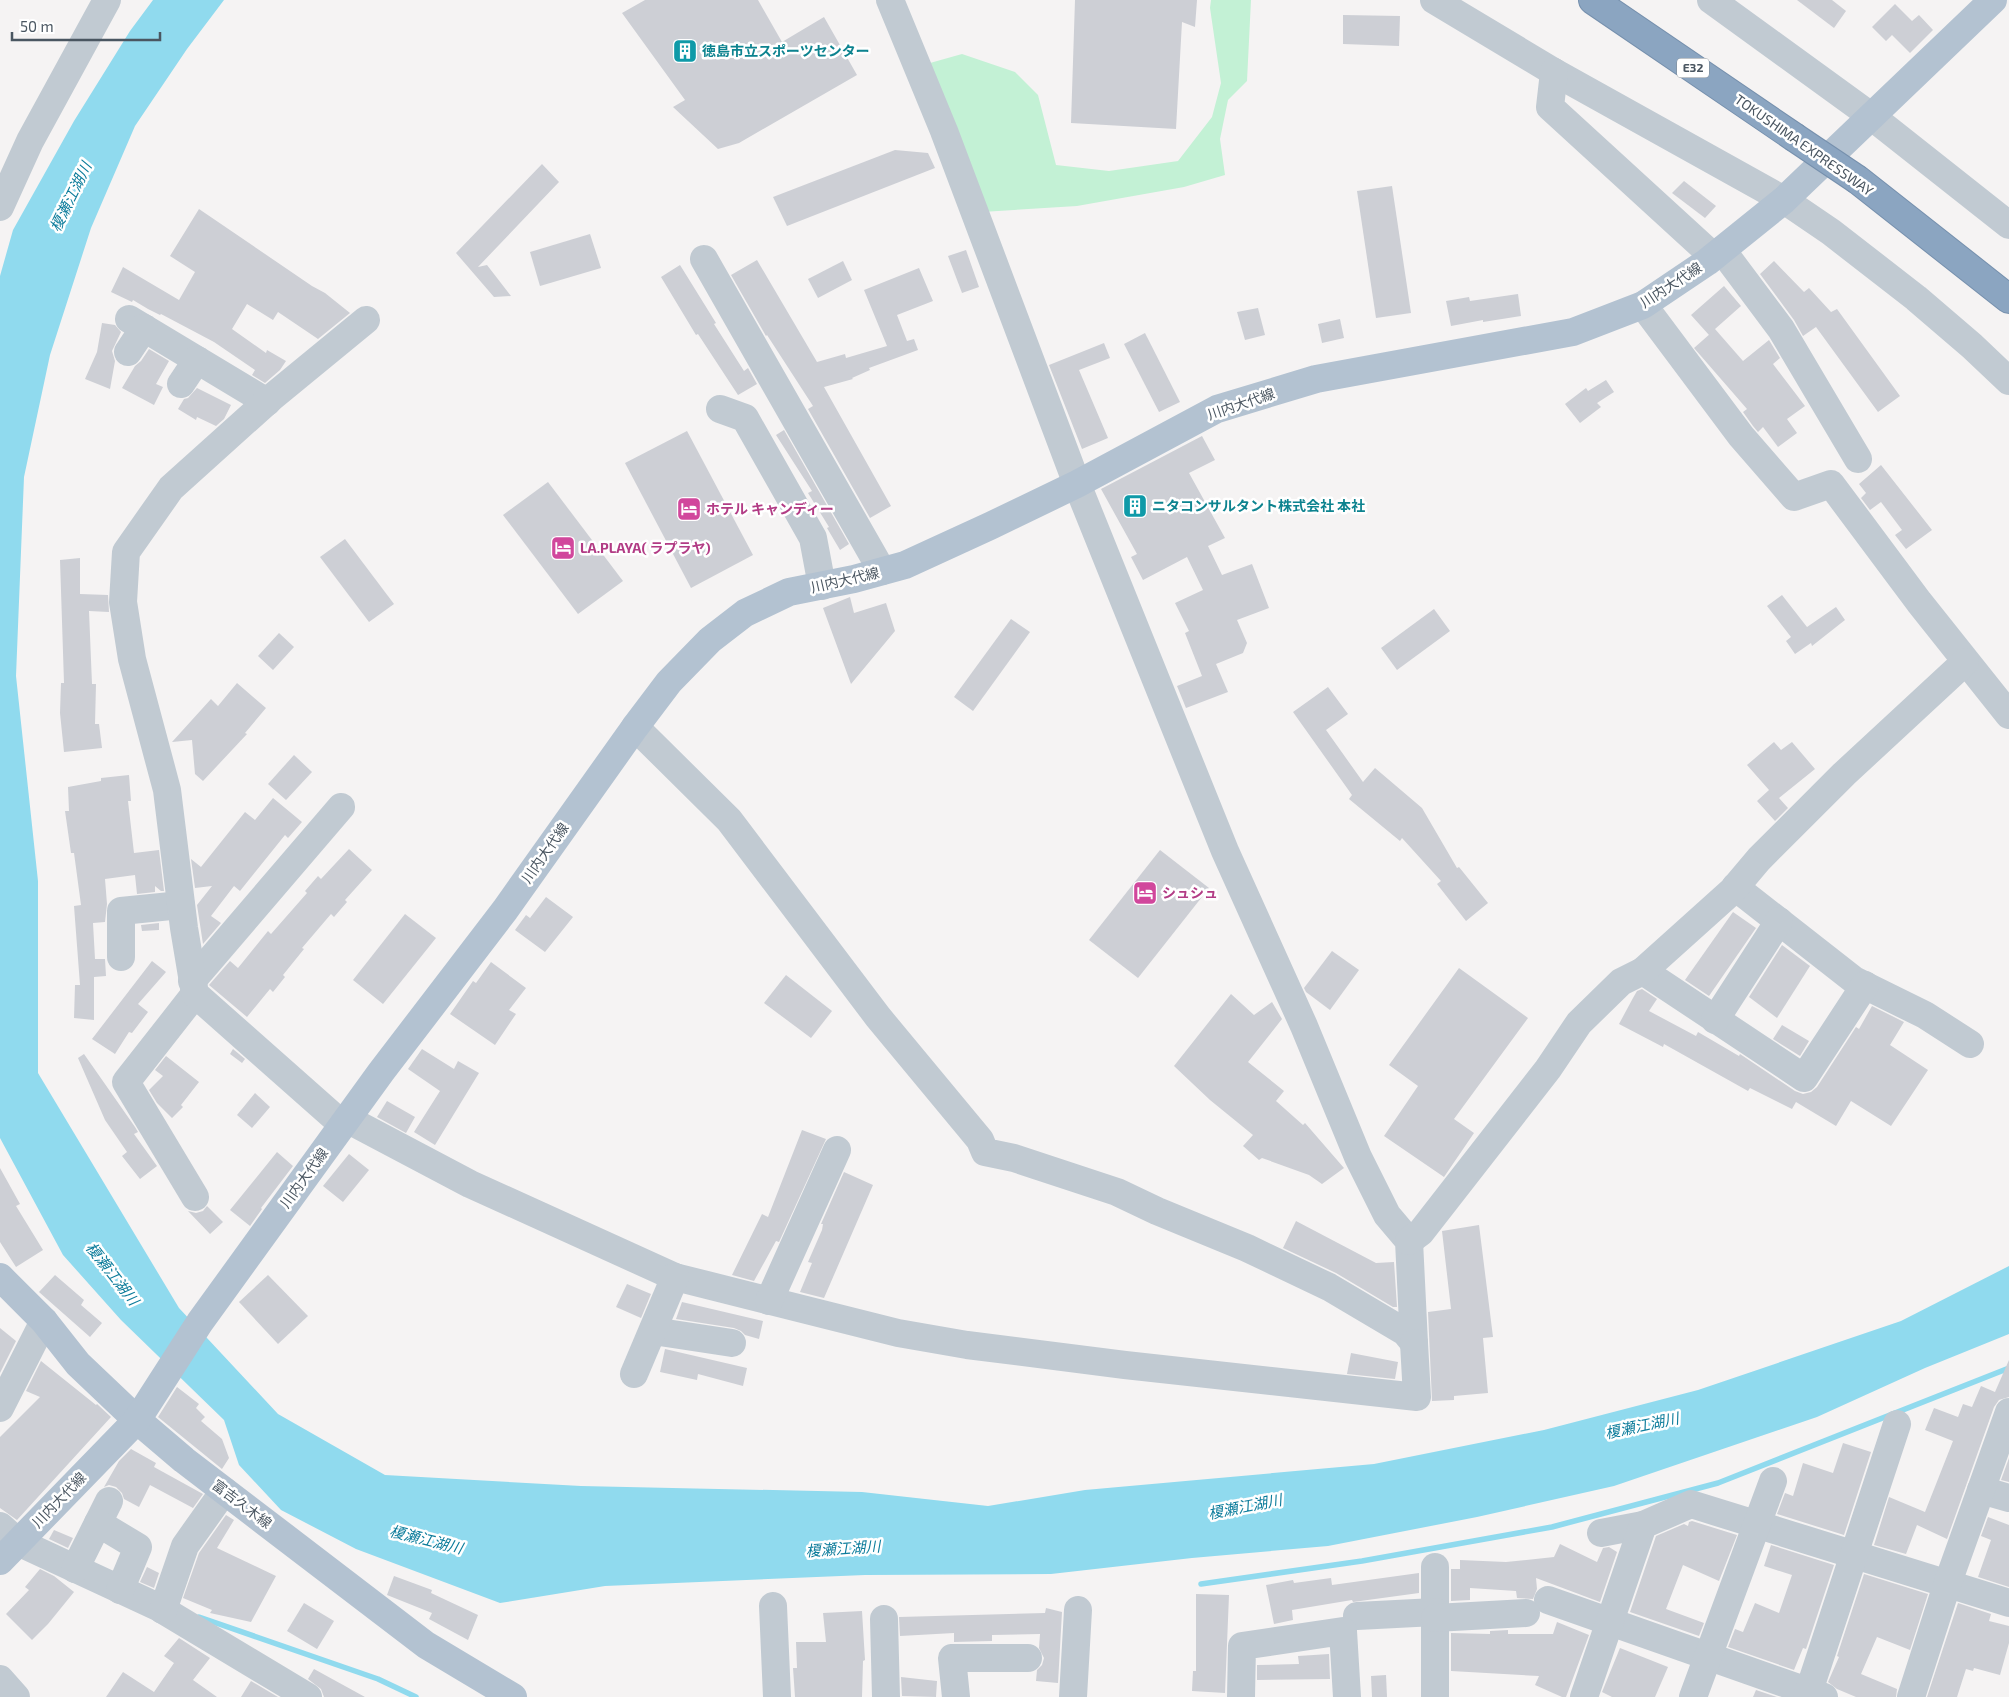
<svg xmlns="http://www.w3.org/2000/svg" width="2009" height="1697" viewBox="0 0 2009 1697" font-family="'Exo 2','Noto Sans JP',sans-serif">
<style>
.green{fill:#c3f1d5}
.water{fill:#90daee}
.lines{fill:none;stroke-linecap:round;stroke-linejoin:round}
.stream{stroke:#90daee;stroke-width:5.5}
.building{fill:#cdcfd5}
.highway-casing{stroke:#7690ad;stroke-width:30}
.minor{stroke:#c1cad2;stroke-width:28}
.major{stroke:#b3c2d1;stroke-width:28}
.highway{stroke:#8ba5c1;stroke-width:28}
.highway-bridge-casing{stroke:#7690ad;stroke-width:30;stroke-linecap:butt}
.highway-bridge{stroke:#8ba5c1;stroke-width:28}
.labels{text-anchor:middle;stroke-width:5;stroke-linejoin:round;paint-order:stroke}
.shield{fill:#fff;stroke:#808990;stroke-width:1}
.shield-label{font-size:12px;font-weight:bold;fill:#4a5661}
.culture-label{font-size:14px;font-weight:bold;fill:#0d838f;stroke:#fff;text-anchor:start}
.street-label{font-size:14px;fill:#4a5661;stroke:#fff}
.hotel-label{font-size:14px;font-weight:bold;fill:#b23c85;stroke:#fff;text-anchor:start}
.water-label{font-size:15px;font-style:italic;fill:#0c7c9b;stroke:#fff}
</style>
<rect width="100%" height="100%" fill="#f5f3f3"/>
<polygon class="green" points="1211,0 1251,0 1247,81 1228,100 1220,139 1225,175 1184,187 1077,206 982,212 930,63 962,54 1015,72 1038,95 1056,165 1109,171 1178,161 1212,117 1221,83 1210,8"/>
<polygon class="water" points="153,0 224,0 187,49 135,126 91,228 50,355 24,477 16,676 38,881 38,1073 179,1308 278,1414 385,1475 581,1486 862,1492 988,1506 1085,1490 1374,1464 1544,1430 1698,1390 1901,1321 2009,1266 2009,1334 1925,1368 1817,1417 1614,1486 1477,1517 1328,1546 1192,1558 1051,1574 865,1575 605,1586 500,1603 356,1549 281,1510 239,1465 224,1420 121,1320 63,1255 0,1138 0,276 13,230 74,121 130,31"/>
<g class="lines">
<g class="stream">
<polyline points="1201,1584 1362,1561 1552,1527 1718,1483 2009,1368"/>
<polyline points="199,1617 378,1679 416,1697"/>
</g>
</g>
<g class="building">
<polygon points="645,0 758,0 782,42 824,17 857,75 739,143 718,149 673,107 685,100 622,13"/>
<polygon points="1075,0 1197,0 1195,27 1182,22 1176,129 1071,123"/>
<polygon points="1797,0 1832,0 1846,11 1834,28"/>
<polygon points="1895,4 1912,21 1919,15 1933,30 1910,53 1892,35 1886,41 1872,27"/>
<polygon points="1343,15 1400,16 1399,46 1343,44"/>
<polygon points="895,150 928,153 935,168 787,226 773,197"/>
<polygon points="542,164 559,182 478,267 487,265 511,296 494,297 456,253"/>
<polygon points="1684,181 1716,206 1705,218 1672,193"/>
<polygon points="1392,186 1411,313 1376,318 1357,191"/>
<polygon points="199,209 312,286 325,293 350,313 318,339 278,312 273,320 247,304 232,329 266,353 267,350 286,361 280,370 265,383 252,375 255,370 214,342 161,314 160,315 148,309 133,300 132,302 111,292 123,267 179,300 195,272 170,256"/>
<polygon points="590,234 601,268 540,286 530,252"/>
<polygon points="966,250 979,287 962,293 948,256"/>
<polygon points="757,260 817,362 845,354 846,358 887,346 864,290 919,268 933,301 897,315 907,341 914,339 918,350 869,368 870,370 852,378 853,379 824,387 891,506 870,518 808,409 813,406 767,335 766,336 731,275"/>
<polygon points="843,261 852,280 818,298 808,279"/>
<polygon points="1774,261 1804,292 1809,288 1831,312 1837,309 1900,396 1878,412 1816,327 1803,336 1794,320 1760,274"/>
<polygon points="680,265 716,323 714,324 744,371 748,368 757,384 738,395 698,334 696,335 661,277"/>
<polygon points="1724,286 1741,306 1715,329 1743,361 1769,340 1780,358 1773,364 1805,406 1787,419 1797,433 1778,447 1763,427 1758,432 1753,426 1743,412 1747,409 1694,348 1711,333 1709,335 1691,315"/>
<polygon points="1518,294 1521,316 1483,322 1483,320 1451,326 1446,301 1469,297 1470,301"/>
<polygon points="1258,308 1265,335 1245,340 1237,312"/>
<polygon points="1340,319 1344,338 1322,343 1318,324"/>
<polygon points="102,323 115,325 121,332 112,351 115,361 110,389 85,379 97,352"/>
<polygon points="1145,333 1180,402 1159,412 1124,344"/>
<polygon points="1104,343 1110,358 1079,370 1108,438 1082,449 1049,365"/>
<polygon points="149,349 169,361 156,384 163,387 154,405 122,388 135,366 141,361"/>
<polygon points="1606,380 1614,392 1597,403 1601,407 1580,423 1565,404 1586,388 1588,391"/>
<polygon points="197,388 231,405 224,419 216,426 197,417 196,420 178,409 184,399 188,398"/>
<polygon points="784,430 849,544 840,550 827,528 829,527 808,493 812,491 776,435"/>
<polygon points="687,431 753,555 691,588 625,463"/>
<polygon points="1202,436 1215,460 1189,473 1225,538 1208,546 1222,575 1252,564 1269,608 1237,620 1247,643 1243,653 1216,664 1228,692 1186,708 1177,686 1202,676 1185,633 1189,631 1175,603 1203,590 1187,557 1143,580 1131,557 1137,554 1101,489"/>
<polygon points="1881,465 1932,530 1906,549 1895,535 1902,530 1881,502 1870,510 1861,498 1866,493 1859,484"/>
<polygon points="548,482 623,581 578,614 503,515"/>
<polygon points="345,539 394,604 369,622 320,557"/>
<polygon points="80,558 80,594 108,595 109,612 89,611 92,684 96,684 95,724 99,724 102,748 64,752 60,713 61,683 64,683 60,560"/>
<polygon points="1782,595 1807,627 1836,607 1845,620 1812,646 1811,643 1795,654 1786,641 1791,637 1767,606"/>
<polygon points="850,597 854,613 886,603 895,631 851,684 823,608"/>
<polygon points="1434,609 1450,631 1397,670 1381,648"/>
<polygon points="1011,619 1030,632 973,711 954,697"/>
<polygon points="279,633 294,647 273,670 258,656"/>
<polygon points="237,683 266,708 245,733 247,734 203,781 195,774 192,740 172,742 211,699 218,706"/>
<polygon points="1328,687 1348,714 1326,730 1363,782 1375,768 1422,808 1457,868 1459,867 1488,903 1466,921 1437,884 1441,881 1402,838 1400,841 1349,799 1352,795 1293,712"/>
<polygon points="1774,742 1781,750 1792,742 1815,769 1779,798 1788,808 1775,821 1757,801 1769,790 1747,765"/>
<polygon points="294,755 312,772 286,800 268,784"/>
<polygon points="129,775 131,801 128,801 134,853 159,850 164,891 161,891 155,886 155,892 137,894 135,875 105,879 107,904 105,922 93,923 95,959 105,959 106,976 94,977 94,1020 74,1018 75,985 80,985 74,906 81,905 74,853 71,853 65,811 69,811 68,787 101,781 101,778"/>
<polygon points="273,798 302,822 288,838 285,835 240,891 234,886 211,916 221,923 203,944 197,905 212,886 195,888 191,859 201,867 245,812 255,820"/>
<polygon points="349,849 372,870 345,900 347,902 334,917 331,914 302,948 304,949 283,975 285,977 273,992 270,989 247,1017 209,985 230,961 238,968 268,931 271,934 307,893 305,891 318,876 321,879"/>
<polygon points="1160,850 1209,888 1138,978 1089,940"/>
<polygon points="546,897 573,917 545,952 515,930 526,915 530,918"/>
<polygon points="1733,912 1756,928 1709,996 1685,980"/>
<polygon points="405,914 436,938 383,1004 353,980"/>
<polygon points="159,923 159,930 142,931 141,925"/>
<polygon points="1782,945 1810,966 1777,1018 1749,997"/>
<polygon points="1332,951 1359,970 1330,1010 1306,992 1304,988"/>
<polygon points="152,961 166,972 138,1004 148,1012 132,1033 129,1032 115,1054 92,1039"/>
<polygon points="491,962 526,988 509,1010 516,1014 495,1045 450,1014 473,981 476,983"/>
<polygon points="1459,968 1528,1018 1454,1119 1474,1133 1444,1177 1384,1136 1418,1086 1389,1065"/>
<polygon points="786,975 832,1011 811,1038 764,1003"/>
<polygon points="1642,989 1657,999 1649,1011 1696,1036 1698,1032 1739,1056 1740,1054 1795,1091 1803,1094 1811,1092 1817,1087 1856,1027 1859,1029 1872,1006 1904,1022 1890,1045 1928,1070 1891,1126 1851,1101 1836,1126 1796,1102 1792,1109 1750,1088 1748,1091 1664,1044 1663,1047 1619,1024 1633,998 1637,991"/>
<polygon points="1231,994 1254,1015 1272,1002 1282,1019 1248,1062 1284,1091 1276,1101 1303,1125 1305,1123 1344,1168 1322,1184 1309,1175 1262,1158 1259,1160 1243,1146 1253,1135 1210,1100 1174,1066"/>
<polygon points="1782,1025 1809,1041 1800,1056 1773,1039"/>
<polygon points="233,1049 245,1059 242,1063 230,1054"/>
<polygon points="422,1049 454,1069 458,1061 479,1073 435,1145 414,1132 440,1091 408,1069"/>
<polygon points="84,1054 135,1127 138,1132 134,1134 157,1166 140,1179 122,1156 127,1152 105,1120 78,1058"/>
<polygon points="166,1056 199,1082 181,1105 183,1107 172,1118 157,1103 149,1090 163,1076 155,1070"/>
<polygon points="255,1093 270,1107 252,1128 237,1115"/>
<polygon points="387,1101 415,1117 406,1133 377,1117"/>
<polygon points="802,1130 826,1139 779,1242 776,1241 754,1281 732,1275 762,1214 768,1217"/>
<polygon points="277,1152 293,1166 261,1208 262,1209 250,1226 230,1210"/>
<polygon points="349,1154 369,1170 343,1202 323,1186"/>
<polygon points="0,1168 20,1204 16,1206 43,1250 16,1267 0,1242"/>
<polygon points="844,1172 873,1185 824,1298 800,1292 812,1263 808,1262 822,1230 823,1224 821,1224"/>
<polygon points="207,1206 223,1222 210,1234 188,1211 196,1213 203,1211"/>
<polygon points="1296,1221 1376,1263 1394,1262 1397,1307 1393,1307 1336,1273 1283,1248"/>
<polygon points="1479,1225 1493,1337 1483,1338 1488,1393 1454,1396 1454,1400 1432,1401 1428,1312 1451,1309 1442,1231"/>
<polygon points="55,1275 84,1300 81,1305 102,1323 90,1337 39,1292"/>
<polygon points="268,1275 308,1316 278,1344 239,1302"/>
<polygon points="627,1284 651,1294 641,1318 616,1307"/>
<polygon points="682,1302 763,1321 759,1339 745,1335 741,1331 734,1328 676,1319"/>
<polygon points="0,1328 16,1341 0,1373"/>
<polygon points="665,1349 747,1368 743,1386 698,1374 697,1380 660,1372"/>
<polygon points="1351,1353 1398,1362 1395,1379 1347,1374"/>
<polygon points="2009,1360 2009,1397 1999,1400 1994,1407 1947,1539 1917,1525 1906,1554 1874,1545 1889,1497 1925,1512 1953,1441 1925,1430 1934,1408 1958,1417 1963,1404 1972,1407 1981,1386 1995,1392"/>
<polygon points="41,1361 96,1405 97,1404 111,1417 17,1520 0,1508 0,1437 40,1397 26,1391"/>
<polygon points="177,1387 199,1404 196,1408 205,1417 201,1421 222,1439 229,1458 222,1469 158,1417"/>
<polygon points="1843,1443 1871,1452 1844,1535 1777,1514 1785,1493 1793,1496 1803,1463 1833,1473"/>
<polygon points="131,1449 156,1463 154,1467 203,1494 193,1508 150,1485 139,1507 124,1499 122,1493 116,1487 109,1485 104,1487 119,1461"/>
<polygon points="2009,1458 2009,1482 2001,1480"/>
<polygon points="226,1515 234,1520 217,1548 276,1576 251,1622 210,1613 212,1610 183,1598 199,1553"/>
<polygon points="1988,1517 2009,1525 2009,1587 1978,1577 1991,1540 1981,1536"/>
<polygon points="1692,1521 1737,1535 1719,1581 1683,1565 1666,1609 1704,1623 1699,1636 1630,1612 1656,1536 1684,1524 1688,1526 1689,1522"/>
<polygon points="54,1530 73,1538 68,1548 49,1539"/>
<polygon points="1560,1544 1597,1562 1603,1548 1609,1547 1617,1552 1600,1602 1536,1578 1537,1589 1533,1599 1517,1598 1516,1591 1470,1588 1470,1600 1451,1601 1451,1569 1460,1569 1460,1560 1506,1562 1554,1557"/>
<polygon points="1771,1545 1834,1565 1806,1649 1803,1648 1794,1670 1728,1647 1735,1629 1743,1632 1755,1603 1779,1613 1792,1575 1764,1566"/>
<polygon points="147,1567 159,1573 154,1588 140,1582"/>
<polygon points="40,1569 54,1576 74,1592 48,1624 32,1640 6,1614 29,1590 25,1587"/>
<polygon points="1419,1573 1419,1593 1353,1602 1352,1600 1292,1610 1293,1620 1274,1624 1266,1585 1293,1580 1294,1583 1331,1578 1332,1585"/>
<polygon points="1864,1574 1928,1594 1910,1650 1877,1637 1861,1674 1897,1689 1896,1697 1856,1697 1837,1689 1828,1682 1839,1657 1837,1656"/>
<polygon points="394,1576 432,1590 431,1593 478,1615 468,1640 429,1619 432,1613 387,1595"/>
<polygon points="1196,1594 1229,1595 1225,1693 1192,1691 1193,1671 1196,1671"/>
<polygon points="304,1603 334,1621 317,1649 287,1631"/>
<polygon points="1958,1603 1991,1614 1989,1621 2009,1626 2009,1643 2000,1675 1974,1668 1973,1671 1966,1669 1957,1697 1927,1697"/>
<polygon points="1046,1608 1062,1612 1058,1683 1036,1681 1037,1670 1042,1665 1044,1658 1039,1648 1040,1634 992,1635 992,1641 954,1642 954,1633 900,1636 899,1617 1045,1613"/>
<polygon points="862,1611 865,1660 863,1661 862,1697 795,1697 793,1668 797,1668 796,1642 826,1642 823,1613"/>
<polygon points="1557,1622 1589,1635 1566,1697 1562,1697 1535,1685 1539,1676 1451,1671 1451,1633 1490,1634 1490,1631 1508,1630 1508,1634 1553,1634"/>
<polygon points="179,1638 210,1658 193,1680 217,1697 106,1697 123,1672 154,1692 174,1663 164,1656"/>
<polygon points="1620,1648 1668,1667 1655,1697 1612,1697 1602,1692"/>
<polygon points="1329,1654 1330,1679 1257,1680 1257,1665 1299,1664 1298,1656"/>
<polygon points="314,1669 365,1697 324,1697 321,1689 308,1679"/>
<polygon points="1386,1675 1387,1697 1372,1697 1371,1676"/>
<polygon points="901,1677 937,1681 936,1697 902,1696"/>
<polygon points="251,1681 278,1697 241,1697"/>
<polygon points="1756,1690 1777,1697 1753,1697"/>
</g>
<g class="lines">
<defs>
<g id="highway">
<polyline points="1593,0 1794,137"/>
<polyline points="1858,180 2009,299"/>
</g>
</defs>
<use href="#highway" class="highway-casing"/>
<g class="minor">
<polyline points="1434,0 1554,72 1784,200 1831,232 1916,298 1972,346 2009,381"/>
<polyline points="1711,0 1871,116 2009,225"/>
<polyline points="1554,72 1550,107 1714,257"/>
<polyline points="0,207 30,141 107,0"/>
<polyline points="1722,250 1781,329 1858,459"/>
<polyline points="704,259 882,571"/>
<polyline points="1643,305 1741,436 1794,497 1831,484 1919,602 2009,715"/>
<polyline points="129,319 267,402"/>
<polyline points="128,352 144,328"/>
<polyline points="181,384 197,360"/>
<polyline points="720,409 745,418 813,538 822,586"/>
<polyline points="635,727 729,820 878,1017 980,1140 985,1152 1014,1158 1117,1192 1157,1211 1247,1248 1329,1287 1405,1332 1414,1343 1409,1241 1387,1215 1358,1157 1304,1026 1225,851 1077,484 944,131 890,0"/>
<polyline points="1735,887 1854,980 1925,1015 1970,1044"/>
<polyline points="121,957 121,911 181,905"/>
<polyline points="1643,971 1804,1078 1865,985"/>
<polyline points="192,981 341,807"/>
<polyline points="195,994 126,1082 195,1197"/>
<polyline points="1715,1020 1779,921"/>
<polyline points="347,1119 470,1184 675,1277 898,1333 967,1345 1125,1365 1417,1397 1414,1343"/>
<polyline points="343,1125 195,994 184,928 167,790 132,659 123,602 126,552 171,488 271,398 366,320"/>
<polyline points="1409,1241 1421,1232 1548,1069 1579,1023 1621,982 1643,971 1732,891 1759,859 1844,774 1965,662"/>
<polyline points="769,1301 837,1150"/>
<polyline points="653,1331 732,1343"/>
<polyline points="634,1374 675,1277"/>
<polyline points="0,1408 44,1321"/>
<polyline points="1981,1490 2009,1498"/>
<polyline points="98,1523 109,1501"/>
<polyline points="0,1526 18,1542 158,1607 308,1697"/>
<polyline points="1601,1533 1643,1525"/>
<polyline points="1435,1567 1435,1697"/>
<polyline points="75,1569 98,1523 138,1547 120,1590"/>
<polyline points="1548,1600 1824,1697"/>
<polyline points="773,1606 777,1697"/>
<polyline points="163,1610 185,1546 224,1491"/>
<polyline points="1357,1616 1435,1612"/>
<polyline points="1435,1618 1526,1613"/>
<polyline points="884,1619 886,1697"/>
<polyline points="0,1679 16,1697"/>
<polyline points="956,1697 952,1658 1028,1658"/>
<polyline points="1073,1697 1078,1610"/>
<polyline points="1241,1697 1242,1646 1343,1631 1347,1697"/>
<polyline points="1584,1697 1643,1525 1691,1504 2009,1603"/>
<polyline points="1693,1697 1773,1481"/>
<polyline points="1807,1697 1897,1424"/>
<polyline points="1911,1697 1947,1585 2009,1412"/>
</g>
<g class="major">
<polyline points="0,1277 44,1321 78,1364 137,1420 184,1460 426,1645 513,1697"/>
<polyline points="0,1561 137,1420 200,1322 381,1072 505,910 635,727 669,682 710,640 745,613 789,592 854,579 905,565 990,526 1077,484 1217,409 1316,379 1573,332 1643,305 1707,262 1784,200 1993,0"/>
</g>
<use href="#highway" class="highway"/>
<defs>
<polyline id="highway-bridge" points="1794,137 1858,180"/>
</defs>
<use href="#highway-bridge" class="highway-bridge-casing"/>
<use href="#highway-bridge" class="highway-bridge"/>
</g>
<defs>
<symbol id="building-square" viewBox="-11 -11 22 22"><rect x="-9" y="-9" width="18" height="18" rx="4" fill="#0f9aa8" stroke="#fff"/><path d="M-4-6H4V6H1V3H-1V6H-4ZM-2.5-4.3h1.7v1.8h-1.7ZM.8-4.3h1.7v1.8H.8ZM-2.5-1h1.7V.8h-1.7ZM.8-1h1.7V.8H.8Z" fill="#fff"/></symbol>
<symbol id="hotel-square" viewBox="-11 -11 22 22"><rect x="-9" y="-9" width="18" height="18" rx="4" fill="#d1479c" stroke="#fff"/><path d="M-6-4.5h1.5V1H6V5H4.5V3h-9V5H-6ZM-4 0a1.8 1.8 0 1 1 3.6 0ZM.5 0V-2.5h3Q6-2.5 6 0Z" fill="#fff"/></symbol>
</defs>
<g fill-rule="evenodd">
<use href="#building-square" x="671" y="37" width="28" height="28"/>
<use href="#building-square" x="1121" y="492" width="28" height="28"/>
<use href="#hotel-square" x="675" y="495" width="28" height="28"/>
<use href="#hotel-square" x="549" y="534" width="28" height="28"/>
<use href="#hotel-square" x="1131" y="879" width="28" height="28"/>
</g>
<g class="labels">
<rect class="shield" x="1677" y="58.5" width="32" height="19" rx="4"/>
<g class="shield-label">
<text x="1693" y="72">E32</text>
</g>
<g class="culture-label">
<text x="702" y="56">徳島市立スポーツセンター</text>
<text x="1152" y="511">ニタコンサルタント株式会社 本社</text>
</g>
<g class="street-label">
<text transform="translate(1804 145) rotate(35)" y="5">TOKUSHIMA EXPRESSWAY</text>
<text transform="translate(1671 285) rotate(-33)" y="5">川内大代線</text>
<text transform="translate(1241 404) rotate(-19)" y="5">川内大代線</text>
<text transform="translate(845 580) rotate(-13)" y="5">川内大代線</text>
<text transform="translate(545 853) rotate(-55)" y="5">川内大代線</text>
<text transform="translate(304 1178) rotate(-54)" y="5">川内大代線</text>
<text transform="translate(59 1500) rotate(-46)" y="5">川内大代線</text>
<text transform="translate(242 1504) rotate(37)" y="5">富吉久木線</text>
</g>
<g class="hotel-label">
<text x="706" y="514">ホテル キャンディー</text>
<text x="580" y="553">LA.PLAYA( ラプラヤ)</text>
<text x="1162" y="898">シュシュ</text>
</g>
<g class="water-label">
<text transform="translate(71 197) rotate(-64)" y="5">榎瀬江湖川</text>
<text transform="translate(112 1274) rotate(52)" y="5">榎瀬江湖川</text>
<text transform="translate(1642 1426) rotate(-12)" y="5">榎瀬江湖川</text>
<text transform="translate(1245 1507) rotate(-11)" y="5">榎瀬江湖川</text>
<text transform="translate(426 1540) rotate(14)" y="5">榎瀬江湖川</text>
<text transform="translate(843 1549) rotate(-4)" y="5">榎瀬江湖川</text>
</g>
</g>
<path d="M12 32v8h148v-8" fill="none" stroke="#4a5661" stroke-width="2.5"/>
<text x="20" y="32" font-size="15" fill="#4a5661" stroke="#ffffff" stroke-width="4" paint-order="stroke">50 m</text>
</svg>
